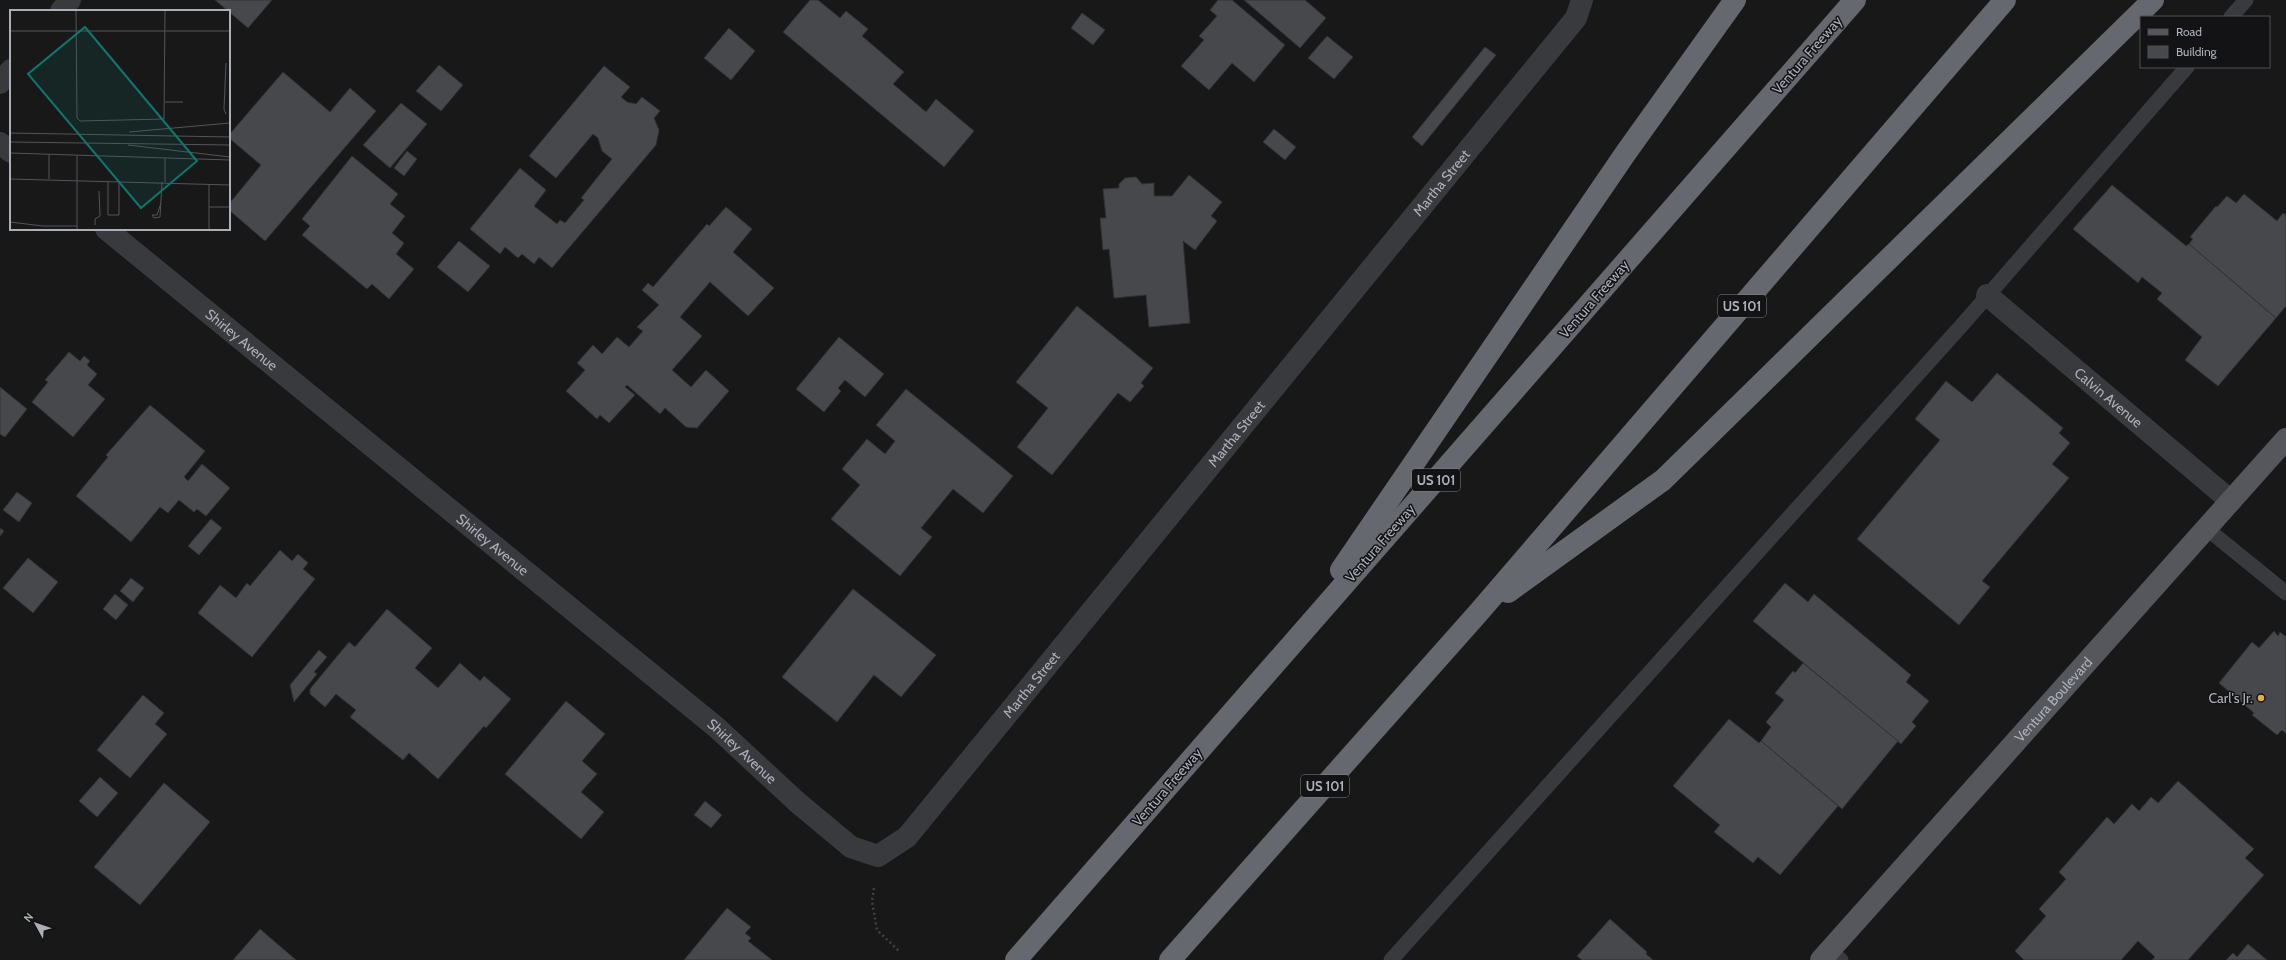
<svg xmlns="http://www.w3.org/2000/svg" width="2286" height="960" viewBox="0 0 2286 960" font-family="Cabin,sans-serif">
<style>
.building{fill:#47484c;stroke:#323235}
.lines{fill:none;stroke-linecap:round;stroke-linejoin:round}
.path{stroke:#3f4145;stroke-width:2.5;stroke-dasharray:2 3;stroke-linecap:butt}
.lane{stroke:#393a3e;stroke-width:15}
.street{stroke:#393a3e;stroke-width:22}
.primary{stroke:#55575d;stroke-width:22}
.highway{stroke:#66686f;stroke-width:22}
.poi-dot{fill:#dfb04a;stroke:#131315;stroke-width:1.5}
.labels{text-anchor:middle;stroke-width:3;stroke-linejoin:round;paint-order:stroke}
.shield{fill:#131315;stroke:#7d8087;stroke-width:1}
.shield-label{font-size:13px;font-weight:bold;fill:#abafb8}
.street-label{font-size:14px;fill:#abafb8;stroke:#131315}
.poi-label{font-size:14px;fill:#abafb8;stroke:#131315;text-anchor:end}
.inset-road{fill:none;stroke:#535459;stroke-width:1}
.view{fill:#0f766e;fill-opacity:0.15;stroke:#0f766e;stroke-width:2}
.inset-edge{fill:none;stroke:#abafb8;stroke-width:2}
</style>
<rect width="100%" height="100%" fill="#181819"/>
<g class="building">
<polygon points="215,0 272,0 248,28"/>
<polygon points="810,0 818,0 840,18 846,11 868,29 862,36 904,72 893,84 926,112 936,99 974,131 944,167 783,32"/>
<polygon points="1218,0 1232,0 1285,45 1254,82 1232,63 1209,90 1181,66 1204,40 1199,36 1217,16 1210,10"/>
<polygon points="1244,0 1305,0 1326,18 1300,48"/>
<polygon points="1082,13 1105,30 1093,45 1071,28"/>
<polygon points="729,28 755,51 731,80 704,58"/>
<polygon points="1327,36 1353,57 1334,79 1308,58"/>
<polygon points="1485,47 1496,55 1422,146 1412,137"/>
<polygon points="439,65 463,85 441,111 416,91"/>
<polygon points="604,66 630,87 621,97 627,102 636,104 642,97 660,111 654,118 659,130 656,145 552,268 539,257 534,264 522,254 518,258 505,247 500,254 470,229 520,168 546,190 534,206 557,224 560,220 565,223 584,200 581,198 612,159 602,151 598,138 593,134 556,178 529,156"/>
<polygon points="283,72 330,112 350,88 376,111 265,241 229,210 229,204 261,165 229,138 229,135"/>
<polygon points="401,103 427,124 390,168 363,145"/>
<polygon points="1274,129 1296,147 1285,160 1263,142"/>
<polygon points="407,151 417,159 404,176 394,168"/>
<polygon points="352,156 398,194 390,204 405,216 392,233 404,243 396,254 414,269 389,299 372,284 367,289 302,235 310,226 302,219"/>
<polygon points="1189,175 1222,202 1211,216 1217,221 1195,250 1183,241 1190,323 1149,327 1146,295 1114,298 1109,249 1103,250 1100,218 1106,218 1103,189 1119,188 1119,184 1125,178 1136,177 1142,184 1154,183 1154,196 1172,196"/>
<polygon points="2112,185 2186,246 2189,244 2276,318 2218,386 2185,360 2202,337 2157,299 2162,293 2142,277 2138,283 2073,229"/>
<polygon points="2244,194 2277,221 2283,213 2286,215 2286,306 2276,318 2189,244 2193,239 2190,237 2216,206 2217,207 2227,196 2236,203"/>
<polygon points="726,207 752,229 733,252 774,288 748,316 710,282 680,317 702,336 672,370 691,387 706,370 729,391 697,428 686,427 665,408 660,414 627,385 625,387 635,395 609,423 600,415 597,419 566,391 585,370 577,363 593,345 602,354 617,337 629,347 643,331 637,327 659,305 642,290 648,283 653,287 707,224 709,226"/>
<polygon points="459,241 490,266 468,292 437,267"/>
<polygon points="1077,306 1153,368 1141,383 1144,386 1130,402 1118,393 1052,475 1017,447 1048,408 1016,382"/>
<polygon points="839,337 884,374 865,397 845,380 838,388 841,391 824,412 796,389"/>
<polygon points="69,352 80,361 84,356 90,361 87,365 97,374 88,385 105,399 73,437 32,402 48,382 45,380"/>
<polygon points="1997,373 2063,428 2059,433 2070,443 2052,464 2069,478 1982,581 1990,587 1959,625 1857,539 1940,440 1915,419 1946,381 1972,402"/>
<polygon points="0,387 27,409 5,437 0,434"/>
<polygon points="906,389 1013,476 983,513 953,489 921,528 932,537 900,576 831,519 860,485 842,469 867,439 885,454 895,441 876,425"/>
<polygon points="150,405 205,451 184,477 188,481 202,464 230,488 206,516 197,509 194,512 179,500 168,513 160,507 131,542 76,496 108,457 106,455"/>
<polygon points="17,492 32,503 19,522 3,510"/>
<polygon points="211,519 222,528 199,555 188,546"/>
<polygon points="0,528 4,531 0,536"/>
<polygon points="280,550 292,561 298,554 308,563 303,569 315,579 252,657 198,613 220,585 236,598 247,583 250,586"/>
<polygon points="28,558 58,582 33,613 3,588"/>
<polygon points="131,578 144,588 133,602 120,591"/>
<polygon points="1785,583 1808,602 1814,594 1911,675 1906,682 1929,701 1912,722 1916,726 1901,744 1753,621"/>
<polygon points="853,589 936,655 901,697 874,675 837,722 782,677"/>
<polygon points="115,594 128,605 116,620 103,609"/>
<polygon points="387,609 432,648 415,668 438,688 460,663 480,681 484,676 511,699 486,728 484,726 438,779 409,753 403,760 350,717 356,710 336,694 325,707 310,694 310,689 349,642 355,647"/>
<polygon points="2274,631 2278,636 2280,632 2286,637 2286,734 2282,730 2277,735 2252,715 2254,713 2219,683 2252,642 2259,648"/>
<polygon points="319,650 327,657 314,672 317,674 294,702 290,685"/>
<polygon points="1803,663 1898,741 1842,809 1761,741 1771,727 1766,722 1784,700 1775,693 1793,671 1795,673"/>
<polygon points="143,695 164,713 155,724 167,734 130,778 97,750"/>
<polygon points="566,701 605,734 582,761 597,774 581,792 604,812 581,839 505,774"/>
<polygon points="1729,719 1759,743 1761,741 1838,806 1780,875 1758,857 1753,863 1714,832 1720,825 1673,786"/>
<polygon points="100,777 118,793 97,817 79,801"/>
<polygon points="2178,781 2254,849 2245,858 2264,875 2188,960 2152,960 2155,957 2138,941 2121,960 2024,960 2015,951 2046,916 2039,909 2066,879 2059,872 2107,817 2114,824 2132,804 2139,811 2151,797 2158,803"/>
<polygon points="164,783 210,822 140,905 94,867"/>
<polygon points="705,801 722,815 711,828 694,815"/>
<polygon points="727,908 751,927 745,933 751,938 748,941 772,960 684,960"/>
<polygon points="1610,919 1647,952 1646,954 1653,960 1582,960 1577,956"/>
<polygon points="260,929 296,960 233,960"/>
<polygon points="2248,944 2267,960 2226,960 2233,953 2237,957"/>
</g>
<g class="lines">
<polyline class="path" points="874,888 872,901 877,930 899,951"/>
<g class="lane">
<polyline points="2231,17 2246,0"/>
<polyline points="2206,528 2286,593"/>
<polyline points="1830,950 1841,960"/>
<polyline points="1391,960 1962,325 2187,67"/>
</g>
<g class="street">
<polyline points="61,11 70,0"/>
<polyline points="0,83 11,70"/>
<polyline points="0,143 11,152"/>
<path id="s1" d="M106 229 716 727 797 802 851 847 878 856 907 837 1576 18 1582 0"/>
<path id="s2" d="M1987 295 2231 501"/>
</g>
<path class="primary" id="s3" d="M1821 960 2286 439"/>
<g class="highway">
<polyline points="1341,570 1625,154 1735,0"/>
<polyline points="1508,592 1663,480 2153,0"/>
<polyline points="1016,960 1855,0"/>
<polyline points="1170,960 1479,612 2005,0"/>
</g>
</g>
<circle class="poi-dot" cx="2261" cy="698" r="4"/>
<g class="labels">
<g class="shield">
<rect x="1718" y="295" width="48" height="22" rx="3"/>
<rect x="1412" y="469" width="48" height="22" rx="3"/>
<rect x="1301" y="775" width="48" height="22" rx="3"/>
</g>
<g class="shield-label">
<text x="1742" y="311">US 101</text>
<text x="1436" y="485">US 101</text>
<text x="1325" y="791">US 101</text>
</g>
<g class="street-label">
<text transform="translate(1807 55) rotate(-49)" y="5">Ventura Freeway</text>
<text dy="5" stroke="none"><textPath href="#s1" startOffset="1876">Martha Street</textPath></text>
<text transform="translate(1594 299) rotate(-49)" y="5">Ventura Freeway</text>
<text dy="5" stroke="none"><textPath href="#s1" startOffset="175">Shirley Avenue</textPath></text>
<text dy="5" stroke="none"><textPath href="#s2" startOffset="159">Calvin Avenue</textPath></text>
<text dy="5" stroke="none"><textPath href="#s1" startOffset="1552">Martha Street</textPath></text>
<text transform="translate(1380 543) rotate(-49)" y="5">Ventura Freeway</text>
<text dy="5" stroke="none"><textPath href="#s1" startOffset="499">Shirley Avenue</textPath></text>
<text dy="5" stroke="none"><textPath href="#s1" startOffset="1228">Martha Street</textPath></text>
<text dy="5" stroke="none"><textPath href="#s3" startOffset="349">Ventura Boulevard</textPath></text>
<text dy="5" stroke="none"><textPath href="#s1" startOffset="823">Shirley Avenue</textPath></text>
<text transform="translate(1167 787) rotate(-49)" y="5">Ventura Freeway</text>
</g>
<g class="poi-label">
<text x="2253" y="703">Carl's Jr.</text>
</g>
</g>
<g transform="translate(10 10)">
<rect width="220" height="220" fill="#181819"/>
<path class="inset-road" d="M66 0 67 108 70 111 154 109 155 0M0 21H220M216 53 214 99 216 104M155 92H173M119 122 220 113M0 123 220 127M0 132 220 135M118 135 220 147M0 143 220 150M39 144V169M67 145V220M0 169 220 175M98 171V205H109V171M155 172V148M199 174V220M199 197H220M142 205 144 208 150 207 152 172M142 205H147L151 193M0 212 33 216H67M85 215V209L90 206 89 181"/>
<path class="view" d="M75 17 187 151 131 198 18 64Z"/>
<rect width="220" height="220" class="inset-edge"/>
</g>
<rect x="2140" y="16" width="130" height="52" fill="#131315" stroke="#505156"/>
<rect x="2148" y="29" width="20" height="6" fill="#55575d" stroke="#505156"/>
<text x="2176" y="36" font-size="12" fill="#abafb8">Road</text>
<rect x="2148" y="46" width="20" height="12" fill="#47484c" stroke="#505156"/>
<text x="2176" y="56" font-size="12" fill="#abafb8">Building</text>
<g transform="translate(36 924) rotate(310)" stroke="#131315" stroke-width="3" paint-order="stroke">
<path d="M0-3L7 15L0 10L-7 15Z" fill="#abafb8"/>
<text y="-6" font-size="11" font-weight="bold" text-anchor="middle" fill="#abafb8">N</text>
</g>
</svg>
